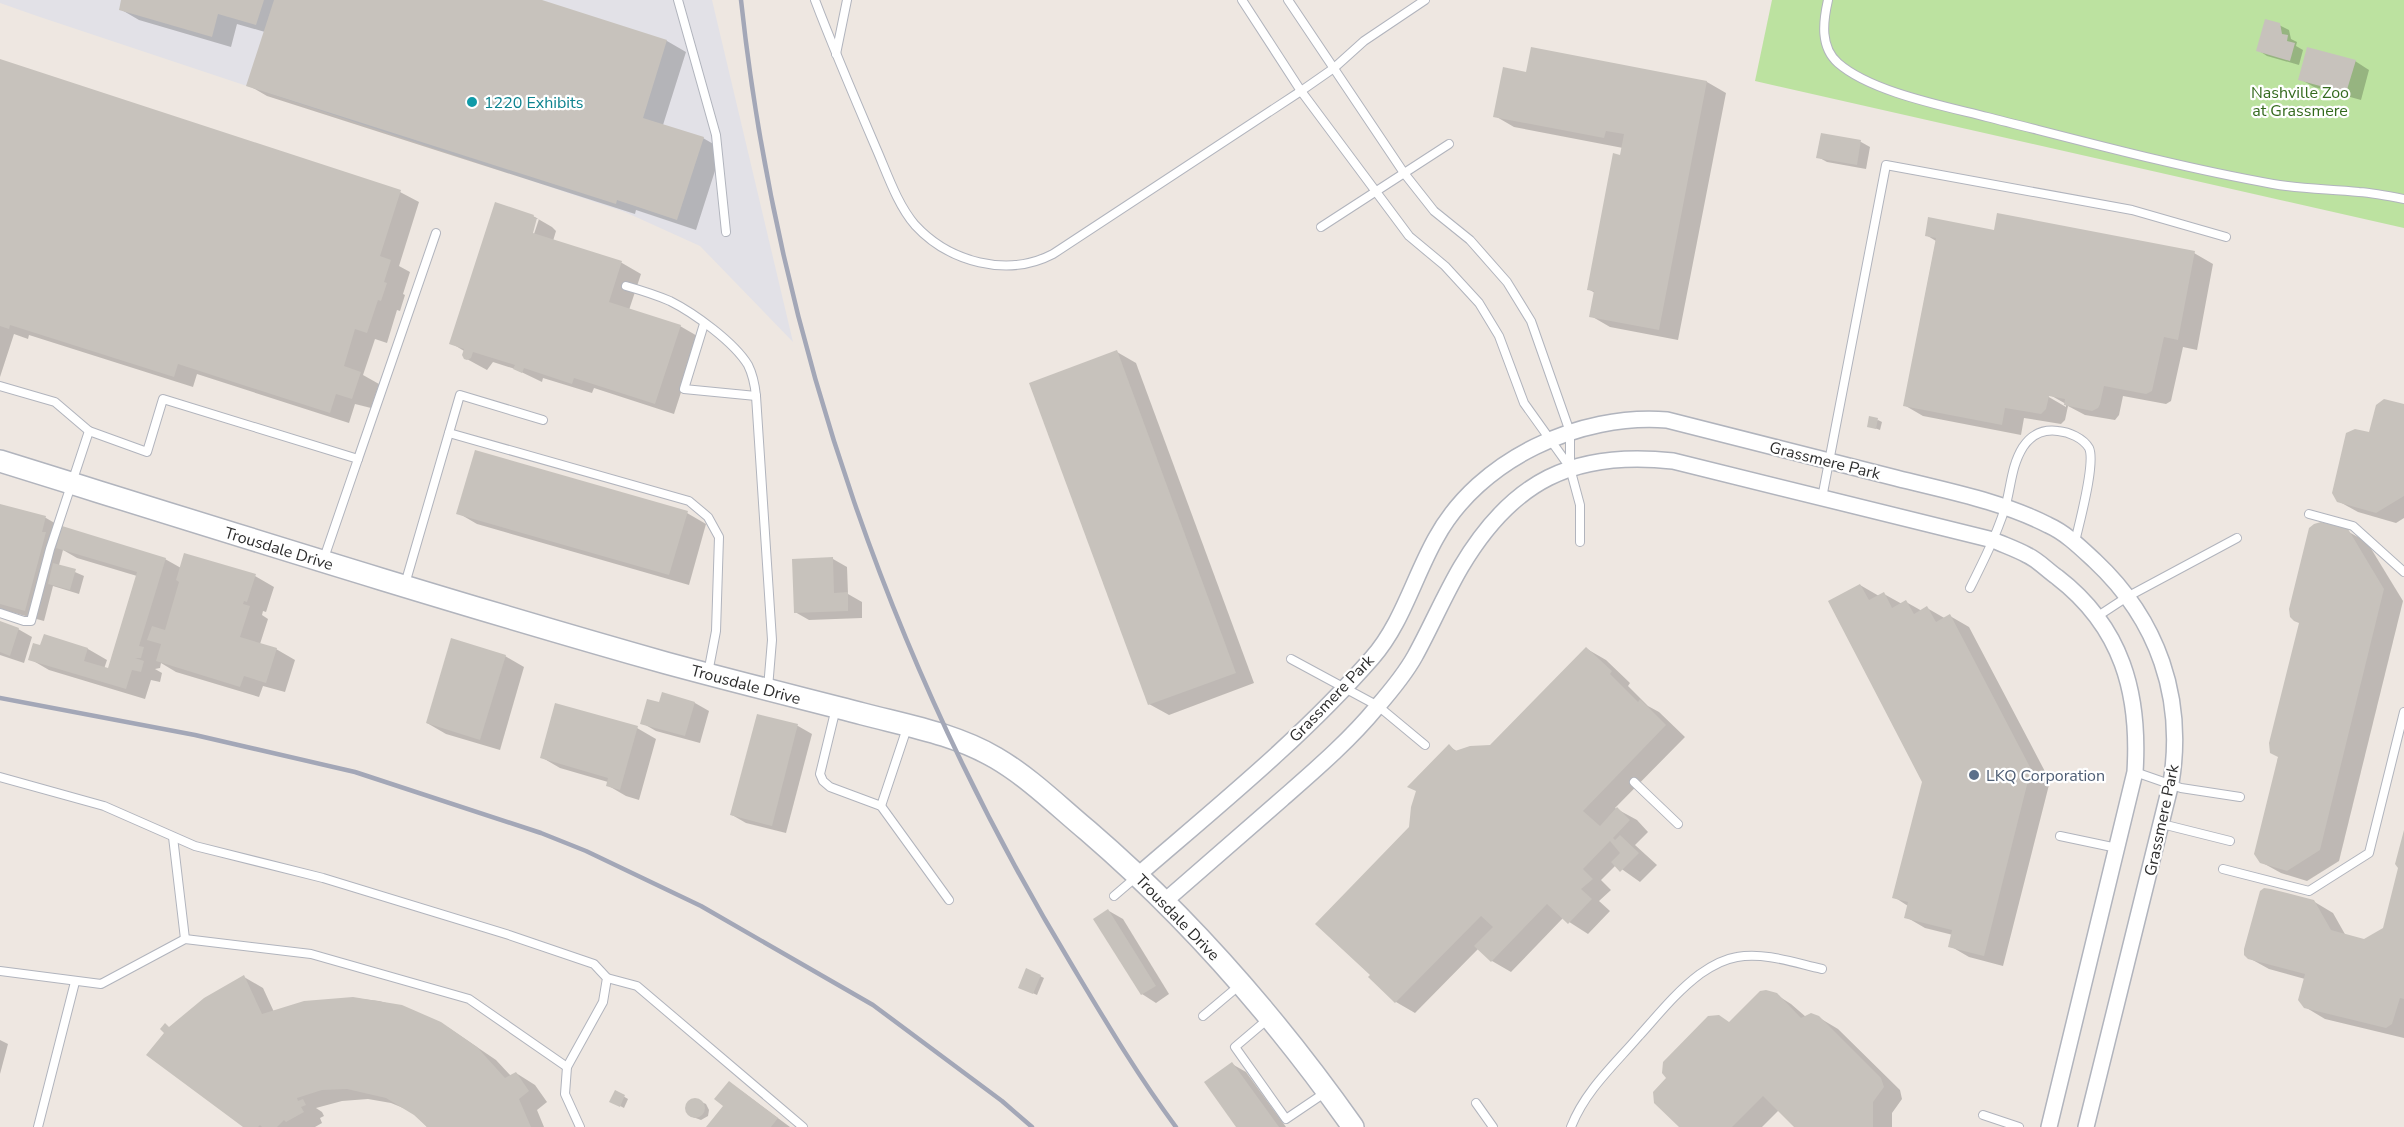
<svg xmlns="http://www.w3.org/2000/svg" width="2404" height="1127" viewBox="0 0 2404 1127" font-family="'Nunito Sans',sans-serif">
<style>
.industrial{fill:#e2e1e7}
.green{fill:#bce2a0}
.shadow{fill:#0003;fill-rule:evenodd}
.building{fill:#c7c2bc}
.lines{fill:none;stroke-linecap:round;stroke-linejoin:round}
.lane-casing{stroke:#b1b4bd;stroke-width:10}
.street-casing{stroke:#b1b4bd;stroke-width:18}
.secondary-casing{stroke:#b1b4bd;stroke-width:24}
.lane{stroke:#fff;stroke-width:8}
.street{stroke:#fff;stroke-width:15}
.secondary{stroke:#fff;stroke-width:21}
.rail{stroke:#a3a7b7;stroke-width:4.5}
.culture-dot{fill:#0f9aa8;stroke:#fff;stroke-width:2}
.service-dot{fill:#5c6f8a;stroke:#fff;stroke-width:2}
.labels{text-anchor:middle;stroke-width:4.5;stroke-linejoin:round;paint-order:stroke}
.park-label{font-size:16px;fill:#346a1e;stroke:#fff}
.culture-label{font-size:16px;fill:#0d838f;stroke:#fff;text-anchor:start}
.street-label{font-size:16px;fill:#2d2d2d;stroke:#fff}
.service-label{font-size:16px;fill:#4e5e75;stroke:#fff;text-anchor:start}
</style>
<rect width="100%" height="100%" fill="#eee7e1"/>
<polygon class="industrial" points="0,0 712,0 793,342 700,246 625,212 37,16 0,3"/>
<polygon class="green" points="1772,0 2404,0 2404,228 1755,81"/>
<g class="shadow">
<polygon points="123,0 537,0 667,41 686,52 663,125 703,138 722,149 696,230 636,210 635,214 267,96 248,85 265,32 237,24 231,47 139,20 120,9"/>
<polygon points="2279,25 2289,30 2291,39 2297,42 2296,46 2303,50 2299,65 2267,56 2258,50"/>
<polygon points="0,61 400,192 419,202 399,266 410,272 403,294 405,295 400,311 397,310 387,343 375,339 363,375 379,384 371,408 355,404 349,423 197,374 193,387 29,335 28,339 14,334 0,377"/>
<polygon points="2355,61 2369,70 2361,100 2314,87 2300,79"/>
<polygon points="1527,73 1707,82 1726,93 1678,340 1610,327 1591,316 1595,293 1588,289 1623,148 1514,127 1495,116"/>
<polygon points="1822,135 1861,142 1870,147 1866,169 1827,162 1818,157"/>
<path d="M496 204 533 216 552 227 556 231 553 241 622 263 641 274 629 310 680 326 699 337 674 414 594 388 592 393 543 378 542 382 515 369 493 362 487 370 465 358 464 351 451 343ZM536 219H539L532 240 529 239Z"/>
<path d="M1995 232 2194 253 2213 264 2197 350 2183 347 2171 401 2166 404 2123 396 2119 415 2115 420 2085 415 2068 406 2065 420 2061 424 2024 418 2021 435 1923 416 1904 405 1936 241 1926 235ZM2043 391 2066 404V407L2042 393Z"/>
<polygon points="1117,352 1136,363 1254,683 1169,715 1149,704"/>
<polygon points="2404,406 2404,518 2396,523 2358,512 2338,501 2371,434"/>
<polygon points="1878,420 1882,422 1880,430 1869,426"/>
<polygon points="0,505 46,518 65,529 165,559 181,568 255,576 274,587 266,612 263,611 262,615 268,619 260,644 276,649 295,660 285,692 263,686 259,697 176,672 161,663 160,668 155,669 162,673 160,682 151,680 145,699 49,670 30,659 41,647 45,636 88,649 107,660 104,669 109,670 137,576 77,558 63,550 59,565 84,576 79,594 53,586 44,621 0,609"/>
<polygon points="458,513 687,513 706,524 689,585 477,524"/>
<polygon points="2347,531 2367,542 2403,601 2339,861 2307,881 2281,873 2261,862 2300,623"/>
<polygon points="833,559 847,567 848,594 862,602 862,618 809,620 795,612"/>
<polygon points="1860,585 1879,596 1884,594 1902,604 1906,602 1922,611 1927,608 1946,619 1950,616 1969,627 2050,781 2003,966 1969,957 1950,946 1953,935 1925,928 1906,917 1908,906 1894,897 1924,782"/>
<polygon points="0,623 18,629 32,637 24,663 0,655"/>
<polygon points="1587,649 1606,660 1630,683 1628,686 1648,706 1659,712 1685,737 1615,808 1637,820 1648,832 1635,845 1657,865 1640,882 1616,865 1601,880 1611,890 1599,901 1610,911 1588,934 1563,918 1511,972 1492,961 1479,948 1415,1013 1396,1002 1373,975 1411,827 1449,746 1458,752 1491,746"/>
<polygon points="505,656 524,667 500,750 446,734 427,723"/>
<polygon points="695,703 709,711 700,743 656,731 642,723 660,704"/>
<polygon points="758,715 798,726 812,734 786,833 746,823 732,815"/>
<polygon points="637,728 656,739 639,800 626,796 607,785 608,782 560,768 541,757"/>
<polygon points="2404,833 2404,1038 2325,1019 2305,1007 2305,979 2269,969 2249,958 2313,901 2333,913 2346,936 2364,941 2385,929 2399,868"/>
<polygon points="1109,911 1123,919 1169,994 1156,1003 1142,994"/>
<polygon points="1040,976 1044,978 1037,995 1024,989"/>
<polygon points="244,977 263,988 274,1012 353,998 379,1001 412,1010 449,1028 496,1060 511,1076 516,1073 535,1085 547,1102 537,1110 544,1127 427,1127 413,1112 391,1103 368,1099 342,1101 316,1108 322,1112 324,1116 320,1118 322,1123 315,1127 246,1127 171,1028"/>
<polygon points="1772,992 1791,1004 1806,1017 1818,1017 1838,1029 1900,1090 1902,1099 1892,1113 1892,1127 1796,1127 1779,1110 1762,1127 1682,1127 1655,1102 1654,1093 1730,1023"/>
<polygon points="0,1040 8,1044 0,1074"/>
<polygon points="1232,1064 1246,1072 1286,1127 1238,1127"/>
<polygon points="729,1083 743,1092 790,1127 708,1127 725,1106"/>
<polygon points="616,1092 628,1099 624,1108 611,1101"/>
<polygon points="695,1099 706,1104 709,1110 708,1116 701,1120 690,1116 687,1110 688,1103"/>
</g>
<g class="building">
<polygon points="121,0 264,0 256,25 218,14 212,37 119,10"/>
<polygon points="274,0 542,0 667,40 643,118 704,137 677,220 617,200 616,204 246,86"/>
<polygon points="2265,19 2280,23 2282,34 2288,35 2287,41 2295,43 2290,61 2256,51"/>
<polygon points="1531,47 1707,81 1659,330 1589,317 1594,291 1587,290 1613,153 1620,155 1624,134 1606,131 1604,138 1493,117 1503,67 1526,72"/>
<polygon points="2307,47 2356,60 2346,93 2298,80"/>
<polygon points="0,59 401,190 380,256 391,260 384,282 387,283 381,301 378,300 367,333 355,329 344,366 361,372 352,399 336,394 330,413 178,364 174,377 10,325 9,329 0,326"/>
<polygon points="1821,133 1861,140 1857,165 1816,158"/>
<polygon points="495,202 534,215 533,217 537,218 533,233 622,261 609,302 681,325 655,404 574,378 572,384 524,368 522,373 513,369 515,365 473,352 471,358 467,360 464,359 462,355 464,349 449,344"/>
<polygon points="1997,213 2195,251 2178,340 2164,337 2152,391 2146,394 2104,386 2100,404 2098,408 2092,411 2064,405 2065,399 2049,396 2046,409 2041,414 2005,408 2002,425 1903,406 1936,238 1925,236 1928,217 1994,230"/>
<polygon points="1117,350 1236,673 1148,705 1029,383"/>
<polygon points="2384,399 2404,404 2404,496 2376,513 2337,502 2332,493 2346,433 2355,429 2369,432 2376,405"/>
<polygon points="1869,416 1878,418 1876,429 1867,427"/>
<polygon points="475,450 688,511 669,575 456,514"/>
<polygon points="0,504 46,516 42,532 46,532 25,611 0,604"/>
<polygon points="2321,522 2348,529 2384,589 2320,850 2287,871 2260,863 2254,854 2278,757 2270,753 2269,743 2299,623 2294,621 2290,617 2289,609 2309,528 2314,524"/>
<polygon points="62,526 166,558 139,646 144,647 141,658 135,658 144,661 141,672 132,670 126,689 28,660 33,643 40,645 44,634 88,648 84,661 108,668 137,572 56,548"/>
<polygon points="184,553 256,574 247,602 244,601 243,604 250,606 240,637 277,648 266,683 244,676 240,687 156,661 161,644 147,640 152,626 165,630 179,582 176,580"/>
<polygon points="833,557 834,593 848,592 848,611 794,613 792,559"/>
<polygon points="53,563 76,569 70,590 48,584"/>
<polygon points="1860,584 1869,600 1884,592 1892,608 1906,600 1914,614 1927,606 1936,622 1950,614 2031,769 1984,956 1948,947 1952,930 1904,918 1908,902 1892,898 1922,782 1828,601"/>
<polygon points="0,621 19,628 10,656 0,652"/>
<polygon points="451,638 506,655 480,740 426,723"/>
<polygon points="1586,647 1612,671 1610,674 1638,702 1640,699 1666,725 1583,811 1600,826 1617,807 1630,820 1613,838 1615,840 1620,835 1639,853 1620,872 1611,862 1620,853 1610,841 1583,869 1593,879 1581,889 1592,899 1568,924 1547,904 1491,962 1474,946 1493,927 1481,916 1395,1003 1368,977 1370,975 1315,924 1409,827 1411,807 1416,791 1407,787 1449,744 1455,751 1470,746 1490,745"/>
<polygon points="662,692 695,702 685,736 640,724 647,699 659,702"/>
<polygon points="555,703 638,726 620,790 606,786 608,778 540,758"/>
<polygon points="757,714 798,724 772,826 730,815"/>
<polygon points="2404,830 2404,999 2400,998 2392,1024 2386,1028 2304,1008 2298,1000 2305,974 2248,959 2244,955 2244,949 2260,891 2264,888 2271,889 2314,900 2331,930 2364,939 2383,928 2398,868 2395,864"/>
<polygon points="1108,909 1156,986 1141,995 1093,919"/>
<polygon points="1026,968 1041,975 1033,994 1018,988"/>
<polygon points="244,975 262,1014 304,1001 353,997 402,1005 441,1022 477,1047 505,1078 516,1072 529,1091 519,1099 531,1127 427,1127 414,1115 386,1098 347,1089 322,1090 297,1098 298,1101 303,1099 306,1105 301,1107 304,1112 286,1122 284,1120 277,1127 262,1127 260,1125 258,1127 243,1127 146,1055 164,1033 160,1029 165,1023 169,1027 204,998"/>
<polygon points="1766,990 1777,993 1801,1018 1811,1013 1819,1016 1881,1078 1884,1087 1873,1102 1873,1127 1794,1127 1763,1096 1732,1127 1679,1127 1654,1103 1653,1092 1666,1078 1662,1073 1663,1062 1708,1016 1719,1015 1729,1022 1760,991"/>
<polygon points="1232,1062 1279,1127 1236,1127 1204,1082"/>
<polygon points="729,1081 778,1118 771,1127 706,1127 723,1106 714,1099"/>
<polygon points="615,1090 625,1095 620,1107 609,1102"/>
<circle cx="695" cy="1108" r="10"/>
</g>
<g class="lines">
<defs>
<g id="lane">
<polyline points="678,0 716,135 726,232"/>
<path d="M815 0C834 50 855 99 876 148 887 173 897 204 915 225 949 262 1007 278 1053 254L1301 91 1334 68 1364 41 1425 0"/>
<polyline points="1242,0 1301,91 1409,236 1445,266 1479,303 1499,336 1524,403 1569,466"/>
<polyline points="1288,0 1404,173 1434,211 1470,240 1507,282 1531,321 1570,432 1570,468 1580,505 1580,542"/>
<path d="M1828 0C1823 22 1820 47 1838 63 1871 92 1944 106 1987 117 2082 141 2177 167 2273 184 2301 189 2331 189 2359 192 2374 193 2389 196 2404 199"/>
<polyline points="836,54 847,0"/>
<polyline points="1321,227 1449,144"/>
<path d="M626 286C640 290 656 295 670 301 694 313 734 342 748 365 753 375 755 386 756 396L772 640 768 688"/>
<polyline points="704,324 684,389 756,396"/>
<polyline points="0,386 55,402 89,431"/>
<polyline points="449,433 689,501 708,517 719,537 716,631 708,673"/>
<polyline points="358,459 436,233"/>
<polyline points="1822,498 1886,165 2132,210 2226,237"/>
<polyline points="2309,514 2353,526 2404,572"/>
<polyline points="405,584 460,395 543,420"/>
<path d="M1970 588C1983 562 1996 536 2005 508 2011 488 2011 466 2023 447 2031 435 2043 429 2058 431 2069 432 2083 438 2089 448 2096 463 2079 524 2075 542"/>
<polyline points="0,613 24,621 31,621 50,549 89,431 147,452 163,399 358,459 323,561"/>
<polyline points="2098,616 2127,597 2237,538"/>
<polyline points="1291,659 1378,706 1425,745"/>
<polyline points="836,708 820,774 823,781 830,787 881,806 949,900"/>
<polyline points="2135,772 2181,788 2240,797"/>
<polyline points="0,777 104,806 195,846 323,878 509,935 594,964 607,978 603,1002 567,1067 565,1094 580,1127"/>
<polyline points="1634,782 1678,824"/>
<polyline points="881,806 907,728"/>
<polyline points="2162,824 2230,841"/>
<polyline points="2060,836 2117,848"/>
<polyline points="173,837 185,939"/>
<polyline points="2223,869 2309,891 2369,853 2404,712"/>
<polyline points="1114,896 1135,878"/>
<polyline points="0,971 101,984 185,939 311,954 469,999 567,1067"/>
<polyline points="607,978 637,986 803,1127"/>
<polyline points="1203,1016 1241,984"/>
<polyline points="1268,1019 1235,1047 1286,1119 1326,1092"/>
<polyline points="1476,1103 1493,1127"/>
<polyline points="1983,1115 2019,1127"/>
<polyline points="38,1127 75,982"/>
<path d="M1571 1127C1585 1091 1614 1065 1639 1036 1658 1015 1676 992 1700 974 1710 967 1724 959 1737 957 1765 952 1795 963 1822 969"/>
</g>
<g id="street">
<path d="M1138 875C1219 805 1302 738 1372 658 1402 624 1414 577 1436 538 1479 459 1580 413 1667 420 1743 439 1820 459 1896 478 1947 491 2001 501 2048 525 2066 533 2081 548 2095 561 2158 620 2185 698 2171 783L2086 1127"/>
<path d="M1165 901C1204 867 1243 833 1282 799 1315 770 1349 741 1377 707 1390 692 1405 674 1415 656 1431 627 1444 596 1461 567 1512 481 1573 450 1673 461L1993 540C2004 545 2016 549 2027 555 2038 560 2047 570 2057 577 2122 627 2140 693 2135 772L2049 1127"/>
</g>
<path id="secondary" d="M0 461C222 530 443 600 666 663 732 681 797 697 863 714 909 726 955 734 996 758 1030 778 1058 806 1088 831 1189 918 1276 1018 1353 1127"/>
</defs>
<use href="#lane" class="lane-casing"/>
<use href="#street" class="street-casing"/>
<use href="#secondary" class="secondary-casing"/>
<use href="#lane" class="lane"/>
<use href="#street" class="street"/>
<use href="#secondary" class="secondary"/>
<g class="rail">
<path d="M741 0C778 342 895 674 1073 967 1106 1022 1138 1076 1176 1127"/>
<polyline points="0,698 195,735 355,772 541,833 586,851 701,906 873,1005 1002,1101 1032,1127"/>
</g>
</g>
<circle class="culture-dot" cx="472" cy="102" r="6"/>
<circle class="service-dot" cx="1974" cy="775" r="6"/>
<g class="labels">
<g class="park-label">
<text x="2300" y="98">Nashville Zoo<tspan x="2300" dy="18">at Grassmere</tspan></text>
</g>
<g class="culture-label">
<text x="484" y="108">1220 Exhibits</text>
</g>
<g class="street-label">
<text transform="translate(1825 460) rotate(14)" y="6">Grassmere Park</text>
<text transform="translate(279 548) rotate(17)" y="6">Trousdale Drive</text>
<text transform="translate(746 684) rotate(15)" y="6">Trousdale Drive</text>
<text transform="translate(1331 698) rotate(-46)" y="6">Grassmere Park</text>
<text transform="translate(2161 820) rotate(-78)" y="6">Grassmere Park</text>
<text transform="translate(1178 917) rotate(46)" y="6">Trousdale Drive</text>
</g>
<g class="service-label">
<text x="1986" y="781">LKQ Corporation</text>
</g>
</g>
</svg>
